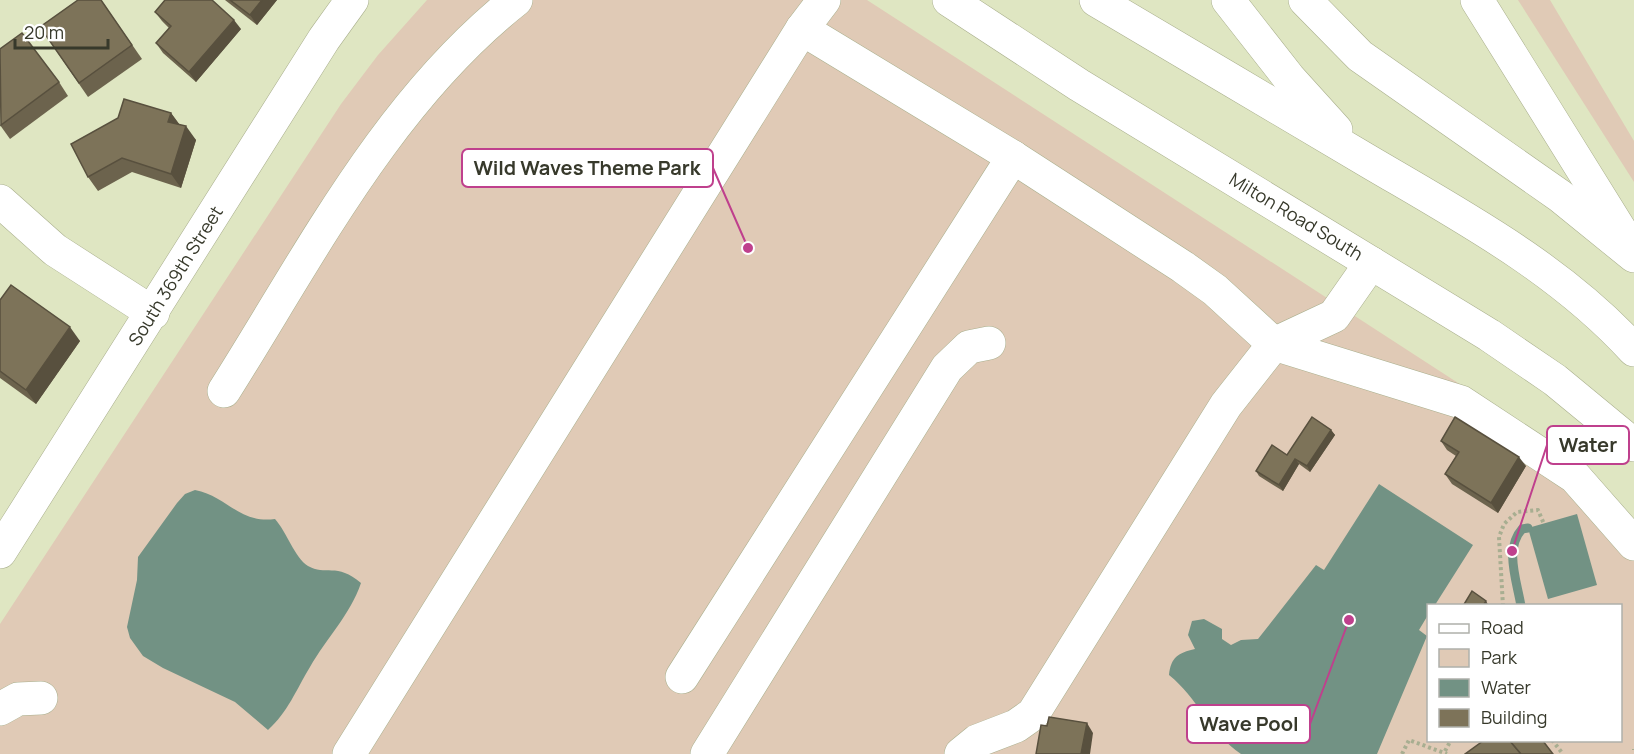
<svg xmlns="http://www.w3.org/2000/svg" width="1634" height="754" viewBox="0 0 1634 754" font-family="Manrope,sans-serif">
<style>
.green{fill:#e0cab6;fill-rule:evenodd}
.water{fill:#729284}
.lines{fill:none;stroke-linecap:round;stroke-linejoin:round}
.stream{stroke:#729284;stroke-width:9}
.minor-casing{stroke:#a9af8d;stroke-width:34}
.path{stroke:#a8ae91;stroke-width:4;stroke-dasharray:3 3;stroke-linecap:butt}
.minor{stroke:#fff;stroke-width:33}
.wall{fill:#6c634d}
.shaded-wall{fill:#58503e}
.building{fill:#7d7359;stroke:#58503e;stroke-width:1.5}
.labels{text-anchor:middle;stroke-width:6;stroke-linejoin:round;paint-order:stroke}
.street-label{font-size:18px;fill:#37392b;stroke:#fff}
.leader{fill:none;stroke:#bf408d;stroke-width:2}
.callout-dot{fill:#bf408d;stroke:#fff;stroke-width:2}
.callout{fill:#fff;stroke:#bf408d;stroke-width:2}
.callout-label{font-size:20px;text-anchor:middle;font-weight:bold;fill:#37392b}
</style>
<rect width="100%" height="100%" fill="#dfe6c2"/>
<g class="green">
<path d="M427 0H867L1472 392 1634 534V754H0V624L341 104 378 55ZM1428 606H1620V740H1428Z"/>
<polygon points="1518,0 1550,0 1634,141 1634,182"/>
</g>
<g class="water">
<path d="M1379 484 1473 545 1435 605 1428 606V615L1419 630 1427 636 1377 754H1241C1211 734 1197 697 1169 675 1171 657 1178 653 1195 649L1188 635 1192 621 1204 619 1222 629V639L1231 645 1241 640 1258 639 1316 565 1324 570Z"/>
<path d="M195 490C227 496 239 524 275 519 286 531 295 558 308 566 325 576 337 562 361 583 350 615 326 639 310 667 296 690 288 712 268 730L235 702 163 668 143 656 130 638 127 627 137 580 138 557 177 503 185 494Z"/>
<polygon points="1577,514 1597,585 1548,599 1528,528"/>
</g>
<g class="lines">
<path class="stream" d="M1521 606C1517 581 1504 549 1522 529L1528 528"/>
<defs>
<g id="minor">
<polyline points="949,0 1079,85 1489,335 1555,380 1634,445"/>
<path d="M1096 0C1188 55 1281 109 1373 164 1465 218 1561 270 1634 350"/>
<polyline points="1228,0 1289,78 1336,130"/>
<polyline points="1305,0 1360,56 1560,196 1634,256"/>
<polyline points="1477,0 1625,238"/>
<polyline points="802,29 1013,157 1183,267 1215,290 1274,344 1461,402 1575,477 1634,544"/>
<polyline points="0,201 55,250 153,313"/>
<path d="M224 391C310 255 387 102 516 0"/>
<polyline points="0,552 324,39 352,0"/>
<polyline points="682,677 1013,157"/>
<polyline points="0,709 18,699 41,698"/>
<polyline points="349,754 802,29 824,0"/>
<polyline points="707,754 947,368 969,347 989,343"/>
<polyline points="961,754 977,741 1016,726 1033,714 1226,405 1274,344 1334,316 1371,263"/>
</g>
</defs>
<use href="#minor" class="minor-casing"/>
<g class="path">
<polyline points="1503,606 1499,537 1504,524 1517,512 1538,510 1544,524"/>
<polyline points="1552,740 1563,754"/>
<polyline points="1634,749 1634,750"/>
<polyline points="1445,751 1451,740"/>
<polyline points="1402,754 1409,740 1447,754"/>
</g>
<use href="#minor" class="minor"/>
</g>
<g class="wall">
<polygon points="101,0 142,59 88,97 40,27"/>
<polygon points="225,0 277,0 257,25"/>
<polygon points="155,12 241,29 196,82 163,53 156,43 169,28 162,21"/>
<polygon points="59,82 68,96 10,139 0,125"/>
<polygon points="171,113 180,125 196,140 181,188 132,172 98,191 88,177"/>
<polygon points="0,300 80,341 36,404 0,378"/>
<polygon points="1331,430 1335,435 1310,472 1299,464 1283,491 1259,476 1256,471 1287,455"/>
<polygon points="1441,441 1526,466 1498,513 1452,484 1445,474 1456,456 1447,450"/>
</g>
<g class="shaded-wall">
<polygon points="262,0 277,0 257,25 250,15"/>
<polygon points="234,20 241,29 196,82 189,72"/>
<polygon points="171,113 181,127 168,122"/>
<polygon points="186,126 196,140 181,188 171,174"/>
<polygon points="70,327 80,341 36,404 26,390"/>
<polygon points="1331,430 1335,435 1310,472 1307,466"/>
<polygon points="1519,457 1526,466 1498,513 1491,503"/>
<polygon points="1295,459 1299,464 1283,491 1279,485"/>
<polygon points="1486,601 1489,606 1483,606"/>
<polygon points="1087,723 1093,733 1090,754 1081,754"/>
</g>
<g class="building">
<polygon points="78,0 101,0 132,45 79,83 40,27"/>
<polygon points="165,0 212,0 234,20 189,72 156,43 171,26 155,12"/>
<polygon points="230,0 262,0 250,15"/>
<polygon points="22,33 59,82 1,125 0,49"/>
<polygon points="124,99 171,113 168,122 186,126 171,174 122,158 88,177 71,144 118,118"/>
<polygon points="11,285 70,327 26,390 0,371 0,300"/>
<polygon points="1312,417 1331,430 1307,466 1295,459 1279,485 1256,471 1272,445 1287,455"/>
<polygon points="1455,417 1519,457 1491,503 1445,474 1459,452 1441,441"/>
<polygon points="1472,591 1486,601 1483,606 1463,606"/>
<polygon points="1049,717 1087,723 1081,754 1036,754 1041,725 1047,726"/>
<polygon points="1483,741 1510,741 1521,754 1465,754"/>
<polygon points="1510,741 1543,741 1553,754 1521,754"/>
</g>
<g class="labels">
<g class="street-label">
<text transform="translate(1296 217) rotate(31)" y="6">Milton Road South</text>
<text transform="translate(176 276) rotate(-58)" y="6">South 369th Street</text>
</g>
</g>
<path class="leader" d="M748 248L713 168M1512 551L1547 445M1349 620L1310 724"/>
<g class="callout-dot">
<circle cx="748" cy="248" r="6"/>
<circle cx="1512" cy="551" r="6"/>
<circle cx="1349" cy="620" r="6"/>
</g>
<g class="callout">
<rect x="462" y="149" width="251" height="38" rx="6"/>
<rect x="1547" y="426" width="82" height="38" rx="6"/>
<rect x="1187" y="705" width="123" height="38" rx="6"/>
</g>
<g class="callout-label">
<text x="587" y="175">Wild Waves Theme Park</text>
<text x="1588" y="452">Water</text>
<text x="1249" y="731">Wave Pool</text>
</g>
<rect x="1427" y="604" width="195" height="138" fill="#ffffff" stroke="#afb0aa" stroke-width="1.5"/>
<rect x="1439" y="624" width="30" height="9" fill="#ffffff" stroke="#afb0aa" stroke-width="1.5"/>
<text x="1481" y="634" font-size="18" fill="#37392b">Road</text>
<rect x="1439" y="649" width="30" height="18" fill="#e0cab6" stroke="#afb0aa" stroke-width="1.5"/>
<text x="1481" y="664" font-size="18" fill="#37392b">Park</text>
<rect x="1439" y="679" width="30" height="18" fill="#729284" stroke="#afb0aa" stroke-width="1.5"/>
<text x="1481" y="694" font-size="18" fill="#37392b">Water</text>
<rect x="1439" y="709" width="30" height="18" fill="#7d7359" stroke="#afb0aa" stroke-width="1.5"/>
<text x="1481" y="724" font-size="18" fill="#37392b">Building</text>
<path d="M15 39v9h93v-9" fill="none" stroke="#37392b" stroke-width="3"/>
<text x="24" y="39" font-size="18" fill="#37392b" stroke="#ffffff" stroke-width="4.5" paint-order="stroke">20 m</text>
</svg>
